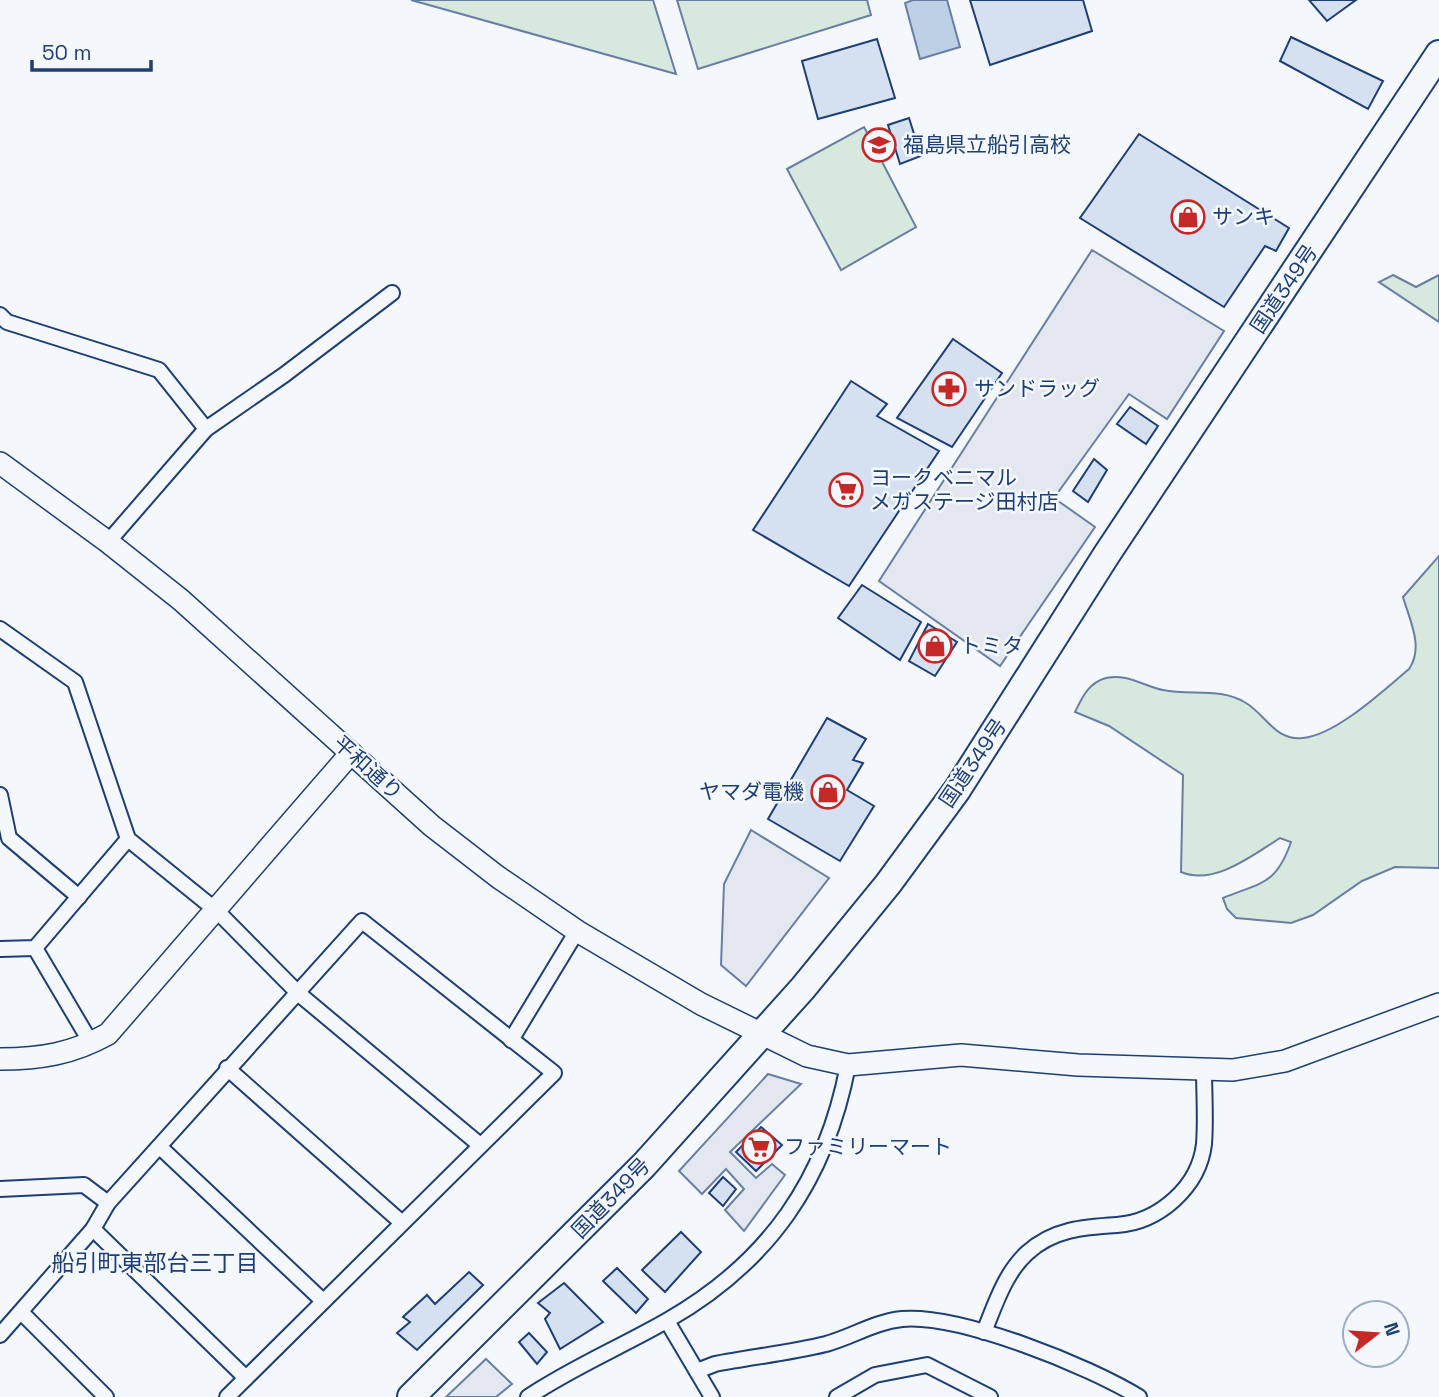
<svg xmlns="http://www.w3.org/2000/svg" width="1439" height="1397" viewBox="0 0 1439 1397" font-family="'Space Grotesk','Noto Sans JP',sans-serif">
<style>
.green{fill:#d7e8df;stroke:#687fa3;stroke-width:2}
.parking{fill:#e3e8f0;stroke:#687fa3;stroke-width:2}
.water{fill:#bed0e5;stroke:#687fa3;stroke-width:2}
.building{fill:#d5e0f0;stroke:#1d3f73;stroke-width:2}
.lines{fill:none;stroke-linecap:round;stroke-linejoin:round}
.street-casing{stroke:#1d3f73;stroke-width:18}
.secondary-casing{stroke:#1d3f73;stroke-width:24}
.highway-casing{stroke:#1d3f73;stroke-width:30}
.street{stroke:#f4f7fb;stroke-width:14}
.secondary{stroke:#f4f7fb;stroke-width:21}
.highway{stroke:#f4f7fb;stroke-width:26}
.labels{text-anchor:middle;stroke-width:5;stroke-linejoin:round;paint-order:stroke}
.poi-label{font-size:21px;fill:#1d3f73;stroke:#f4f7fb;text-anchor:start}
.street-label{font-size:21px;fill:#1d3f73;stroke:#f4f7fb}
.neighbourhood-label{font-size:23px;fill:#1d3f73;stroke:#f4f7fb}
</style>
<rect width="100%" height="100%" fill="#f4f7fb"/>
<g class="green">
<polygon points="411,0 653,0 676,74"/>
<polygon points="677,0 867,0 871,15 698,69"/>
<polygon points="864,127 916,227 841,270 787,169"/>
<polygon points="1393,275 1416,287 1439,275 1439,322 1379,282"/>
<path d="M1439 556V868L1395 867 1362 881 1313 915 1291 923 1236 918 1227 909 1223 898C1262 882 1276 885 1291 842L1280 838C1253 855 1214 886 1181 872L1183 775 1109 726 1075 712C1082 698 1088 683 1106 678 1127 673 1143 686 1163 690 1191 696 1220 687 1246 703 1266 715 1275 741 1303 738 1336 735 1384 690 1409 669 1424 647 1410 621 1403 597Z"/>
</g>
<g class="parking">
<polygon points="1092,250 1224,331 1167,419 1129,394 1054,498 1095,527 1000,666 879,581"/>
<polygon points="751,830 829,878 746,986 721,965 724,884"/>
<polygon points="768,1074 801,1084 730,1152 756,1178 772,1164 785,1175 744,1231 725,1210 744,1189 726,1169 702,1194 679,1171"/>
<polygon points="486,1359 512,1384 496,1397 446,1397"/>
</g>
<polygon class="water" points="913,0 947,0 960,47 920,59 905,3"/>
<g class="building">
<polygon points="970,0 1083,0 1092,31 990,65"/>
<polygon points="1309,0 1356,0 1327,21"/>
<polygon points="1291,37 1383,81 1368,109 1280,61"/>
<polygon points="877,39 895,98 818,119 802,61"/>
<polygon points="909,118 921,156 900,164 888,125"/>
<polygon points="1139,134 1289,228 1276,251 1265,246 1224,307 1080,218"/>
<polygon points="953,339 1002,373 952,447 897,418"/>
<polygon points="851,381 887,404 877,416 939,451 849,586 753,530"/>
<polygon points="1130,407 1158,426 1146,444 1117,424"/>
<polygon points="1094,459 1107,470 1088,502 1073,491"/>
<polygon points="862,585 921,622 900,660 838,618"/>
<polygon points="928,624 957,642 935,676 909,661"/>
<polygon points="827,718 866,739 853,760 863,763 847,790 874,806 840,861 768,819"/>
<polygon points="761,1127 782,1145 756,1171 736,1152"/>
<polygon points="723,1177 736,1189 723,1206 709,1193"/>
<polygon points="681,1232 701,1252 665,1292 642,1270"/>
<polygon points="617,1268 648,1299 636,1313 603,1281"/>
<polygon points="469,1272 483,1285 417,1350 397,1333 410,1322 403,1317 427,1295 435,1304"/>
<polygon points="564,1283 603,1322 560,1349 545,1319 550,1313 538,1303"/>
<polygon points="529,1333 547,1352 537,1364 519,1342"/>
</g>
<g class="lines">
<defs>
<g id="street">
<polyline points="0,315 7,322 159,370 206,429"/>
<polyline points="108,542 206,429 284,375 392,293"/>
<polyline points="0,629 75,682 128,839 217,911 299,994 480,1145"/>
<polyline points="0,795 9,838 79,897"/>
<polyline points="35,948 91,1043"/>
<polyline points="0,949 35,948 128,839"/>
<polyline points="511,1040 577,931"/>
<polyline points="227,1068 401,1222"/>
<polyline points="161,1148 323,1301"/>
<polyline points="0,1189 84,1185 108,1203"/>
<polyline points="93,1229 246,1378"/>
<polyline points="22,1313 106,1397"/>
<polyline points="667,1321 712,1397"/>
<path d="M984 1332C995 1305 1005 1273 1027 1253 1053 1229 1084 1227 1117 1225 1159 1222 1199 1187 1204 1144 1206 1119 1204 1093 1204 1069"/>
<polyline points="0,1335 93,1229 108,1203 362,921 554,1073 227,1397"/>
<path d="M697 1371 715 1364C751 1357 789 1353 826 1344 852 1337 874 1322 902 1319 960 1314 1089 1366 1139 1397"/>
<path d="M528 1397C573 1367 621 1347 668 1320 769 1262 826 1180 848 1065"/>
<polyline points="837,1397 875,1375 927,1365 990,1397"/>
</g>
<g id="secondary">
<polyline points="0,463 108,542 181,600 432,826 498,877 577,931 701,1004 807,1056 848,1065 961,1055 1078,1065 1233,1070 1285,1061 1439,1004"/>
<path d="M0 1059C40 1059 72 1054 108 1034L351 753"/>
</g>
<polyline id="highway" points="411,1397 644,1165 803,988 888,884 957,790 1107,554 1439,54"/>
</defs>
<use href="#street" class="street-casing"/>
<use href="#secondary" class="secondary-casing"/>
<use href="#highway" class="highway-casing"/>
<use href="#street" class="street"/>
<use href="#secondary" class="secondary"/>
<use href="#highway" class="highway"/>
</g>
<defs>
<symbol id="school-ring" viewBox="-11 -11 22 22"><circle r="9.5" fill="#f4f7fb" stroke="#c62828" stroke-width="1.5"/><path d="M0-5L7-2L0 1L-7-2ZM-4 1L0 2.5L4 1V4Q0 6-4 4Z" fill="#c62828"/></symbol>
<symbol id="shop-ring" viewBox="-11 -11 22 22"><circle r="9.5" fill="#f4f7fb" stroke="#c62828" stroke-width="1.5"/><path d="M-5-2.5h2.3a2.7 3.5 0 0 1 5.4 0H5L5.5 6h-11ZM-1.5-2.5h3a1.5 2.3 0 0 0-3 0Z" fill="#c62828"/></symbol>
<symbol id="pharmacy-ring" viewBox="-11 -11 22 22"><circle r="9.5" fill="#f4f7fb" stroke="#c62828" stroke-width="1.5"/><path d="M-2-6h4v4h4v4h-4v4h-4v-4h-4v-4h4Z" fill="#c62828"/></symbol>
<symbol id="supermarket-ring" viewBox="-11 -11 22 22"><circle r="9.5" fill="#f4f7fb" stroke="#c62828" stroke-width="1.5"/><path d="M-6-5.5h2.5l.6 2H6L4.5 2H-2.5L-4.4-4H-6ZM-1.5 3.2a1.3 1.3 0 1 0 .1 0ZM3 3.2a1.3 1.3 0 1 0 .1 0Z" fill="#c62828"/></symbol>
</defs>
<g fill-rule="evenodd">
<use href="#school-ring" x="860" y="126" width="38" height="38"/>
<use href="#shop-ring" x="1169" y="198" width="38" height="38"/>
<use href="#pharmacy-ring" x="930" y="370" width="38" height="38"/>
<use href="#supermarket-ring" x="827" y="471" width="38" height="38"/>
<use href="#shop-ring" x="916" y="627" width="38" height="38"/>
<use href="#shop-ring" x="809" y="773" width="38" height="38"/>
<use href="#supermarket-ring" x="740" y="1128" width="38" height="38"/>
</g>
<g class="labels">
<g class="poi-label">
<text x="903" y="152">福島県立船引高校</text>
<text x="1212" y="224">サンキ</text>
<text x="974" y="396">サンドラッグ</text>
<text x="870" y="485">ヨークベニマル<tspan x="870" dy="24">メガステージ田村店</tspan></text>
<text x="960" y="653">トミタ</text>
<text x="804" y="799" text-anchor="end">ヤマダ電機</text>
<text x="784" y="1154">ファミリーマート</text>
</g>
<g class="street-label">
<text transform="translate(1284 289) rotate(-56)" y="7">国道349号</text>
<text transform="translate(973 763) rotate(-56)" y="7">国道349号</text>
<text transform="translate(368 768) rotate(42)" y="7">平和通り</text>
<text transform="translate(611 1198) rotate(-46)" y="7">国道349号</text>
</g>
<g class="neighbourhood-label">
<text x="155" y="1271">船引町東部台三丁目</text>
</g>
</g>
<g transform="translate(1376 1334) rotate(73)"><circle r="33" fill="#f4f7fb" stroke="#9eadc5" stroke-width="2"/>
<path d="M0-5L12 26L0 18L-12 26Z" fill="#c62828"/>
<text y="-10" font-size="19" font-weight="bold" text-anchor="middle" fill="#1d3f73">N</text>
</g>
<path d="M32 60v10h119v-10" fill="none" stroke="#1d3f73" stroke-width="3.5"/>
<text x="42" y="60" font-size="21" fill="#1d3f73" stroke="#f4f7fb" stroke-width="5" paint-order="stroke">50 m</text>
</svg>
